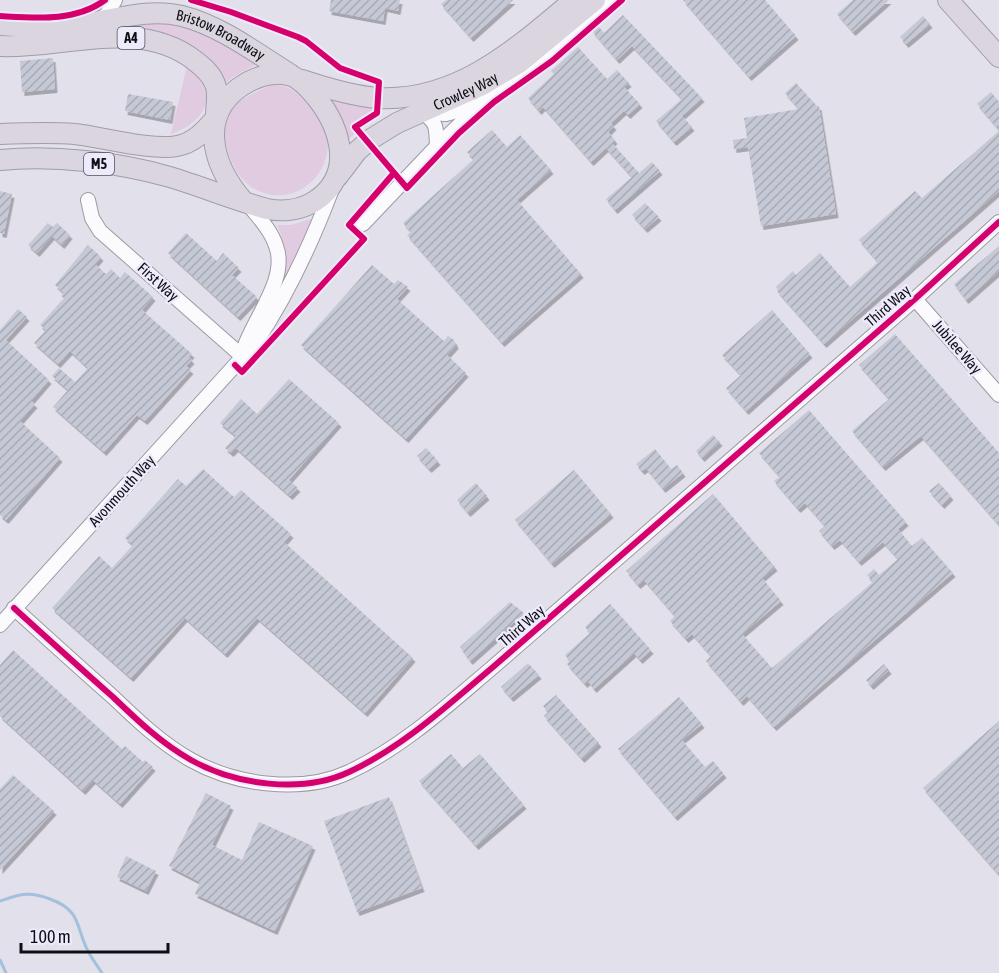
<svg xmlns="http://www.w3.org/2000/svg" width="999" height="973" viewBox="0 0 999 973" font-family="'Asap Condensed',sans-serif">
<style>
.grass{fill:#e1cbe0}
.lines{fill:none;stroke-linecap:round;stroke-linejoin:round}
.stream{stroke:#a3c0dd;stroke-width:3}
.building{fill:url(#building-hatch);filter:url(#shadow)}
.minor-casing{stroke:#9c9ba1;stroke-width:16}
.highway-casing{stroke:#a29ca9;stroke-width:22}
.minor{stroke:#fbfafc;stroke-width:14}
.highway{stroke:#dad5df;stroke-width:20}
.cycleway-casing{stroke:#eceafb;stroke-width:10}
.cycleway{stroke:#d6006c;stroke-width:6}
.labels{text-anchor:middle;stroke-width:5;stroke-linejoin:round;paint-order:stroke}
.shield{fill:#eceafb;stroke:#515059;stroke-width:1.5}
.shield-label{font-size:14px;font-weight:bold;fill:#0f0e14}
.street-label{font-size:15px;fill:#0f0e14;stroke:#eceafb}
</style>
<defs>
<pattern id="building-hatch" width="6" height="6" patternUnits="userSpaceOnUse" patternTransform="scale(1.5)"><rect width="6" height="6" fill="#c5c8d5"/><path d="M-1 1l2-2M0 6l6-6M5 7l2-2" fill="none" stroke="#a8abb6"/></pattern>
<filter id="shadow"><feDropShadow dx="2.5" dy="4" stdDeviation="0" flood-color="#0004"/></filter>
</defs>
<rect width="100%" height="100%" fill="#e2e0ea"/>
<g class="grass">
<polygon points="174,22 210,34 259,63 233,77 223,85 182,44 0,39 0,31"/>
<path d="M187 66C220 92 208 121 171 134Z"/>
<path d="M271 85C288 84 294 90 306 102 311 107 318 112 321 118 347 165 295 217 250 186 233 175 218 135 227 116 236 100 255 92 271 85Z"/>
<polygon points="331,98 374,105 373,113 351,127 355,133 349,139 343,121"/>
<path d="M311 219 312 220 283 283 281 282C287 261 286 245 277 225H291Z"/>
</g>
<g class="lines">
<g class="stream">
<path d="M0 901C21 894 29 891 50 899 83 911 75 928 89 953 93 960 98 967 102 973"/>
<polyline points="0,960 6,973"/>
</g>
</g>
<g class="building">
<polygon points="331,0 400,0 398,11 385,8 383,21 329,11"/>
<polygon points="446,0 513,0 471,38 441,4"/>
<polygon points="683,0 765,0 796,36 749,77"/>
<polygon points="853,0 889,0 853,32 837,14"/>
<polygon points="623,15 702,98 682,116 692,127 674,142 656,121 682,99 632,46 617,60 592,31 598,26 604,33"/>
<polygon points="923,16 930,24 906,44 900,37"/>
<polygon points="578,47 607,79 617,70 629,83 624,87 640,104 628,115 624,111 611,123 614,126 608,132 615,140 612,143 639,173 652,162 660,171 615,210 606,199 632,177 606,148 591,162 543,107 539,111 528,98 554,74 551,71"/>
<polygon points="53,58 55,89 22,92 20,61"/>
<polygon points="796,83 817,106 819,106 836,214 761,226 748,147 734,149 733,140 747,138 744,118 799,109 785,93"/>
<polygon points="991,92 999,102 999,130 977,104"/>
<polygon points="128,94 173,102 170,120 125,111"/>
<polygon points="492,130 507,147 520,135 551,170 517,200 581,274 502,343 407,235 411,232 403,223 474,159 467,152"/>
<polygon points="999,131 999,191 824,344 777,291 778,290 776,287 793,271 796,275 820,253 850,287 878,262 859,240 915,191 922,198"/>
<polygon points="0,191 12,194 4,234 0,233"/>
<polygon points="645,203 659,217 645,229 632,215"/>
<polygon points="48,223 53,227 57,223 70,235 62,245 52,236 37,253 28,245"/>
<polygon points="186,233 217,261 223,253 239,268 232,275 257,297 238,317 168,253"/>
<polygon points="88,245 101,257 95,264 106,274 111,269 120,278 125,272 153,297 142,310 192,354 189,357 192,360 186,366 191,370 145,421 137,415 104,452 53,407 68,390 52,376 59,368 75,382 88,368 70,351 58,364 34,343 46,330 40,325 64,298 61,296 64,293 55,285"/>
<polygon points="999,246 999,271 966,300 954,284"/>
<polygon points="372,265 394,284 398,280 408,287 397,299 444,341 448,336 454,340 456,345 447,355 466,373 406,439 301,345"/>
<polygon points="18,309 27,317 6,340 49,380 31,401 35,404 20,421 60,458 6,520 0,515 0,330"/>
<polygon points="772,310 810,354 746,411 726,388 741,375 722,355"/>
<polygon points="895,334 999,453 999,525 921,436 883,467 852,431 889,399 859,365"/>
<polygon points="289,379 339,423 289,480 298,488 290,496 236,448 231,453 225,448 236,436 220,423 241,399 257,414"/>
<polygon points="809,410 906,522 898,529 912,546 922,538 953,573 774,727 747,696 741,702 706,661 711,656 692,634 686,639 670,621 675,616 644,580 638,585 626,571 713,494 775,567 762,578 781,601 742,634 772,668 873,582 867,575 874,569 879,575 898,559 883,542 859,562 840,540 832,546 819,531 825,526 805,503 798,509 774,481 780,477 759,453"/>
<polygon points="713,435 720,442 702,458 696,451"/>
<polygon points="426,448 438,461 429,469 417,456"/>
<polygon points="655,449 671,469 677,465 683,473 663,489 646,468 642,471 636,464"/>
<polygon points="203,469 234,497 241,490 291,534 284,542 413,658 365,713 257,618 225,654 185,618 131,678 52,608 99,556 112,568 133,545 125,538 178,479 186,486"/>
<polygon points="574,470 611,514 552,564 515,520"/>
<polygon points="476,483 487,496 468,513 457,500"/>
<polygon points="939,483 951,496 942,505 929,491"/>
<polygon points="510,602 524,613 470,661 460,647"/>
<polygon points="610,604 651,650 640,660 634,653 594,689 588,681 585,684 567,664 570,661 565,655 590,633 585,627"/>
<polygon points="13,650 122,749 125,746 143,762 145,760 153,767 120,804 93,780 83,791 0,716 0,665"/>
<polygon points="528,663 539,675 511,698 501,687"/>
<polygon points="884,664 889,670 871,686 866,680"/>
<polygon points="556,695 599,743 582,759 544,716 548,712 543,706"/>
<polygon points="679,697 702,724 682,740 705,767 713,761 724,774 675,817 618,749"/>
<polygon points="999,721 999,875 923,788"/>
<polygon points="451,754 463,768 480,754 524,805 476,846 419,781"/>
<polygon points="13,775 54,811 0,870 0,789"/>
<polygon points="206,793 231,806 212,845 242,860 259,822 313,846 275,931 195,894 200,882 169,866"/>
<polygon points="389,797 422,888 357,912 324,821"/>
<polygon points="126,856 156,871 146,891 117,877"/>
</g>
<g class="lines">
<defs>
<g id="minor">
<polyline points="99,20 107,14 115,0"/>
<path d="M423 113C438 123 436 129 437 146"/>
<polyline points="424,113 446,114 480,105 494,92 543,59 612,0"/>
<polyline points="88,200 92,218 100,231 242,356"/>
<polyline points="363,224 437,146 479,106"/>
<polyline points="915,299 999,395"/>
<path d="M242 354C251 321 289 280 276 246 271 230 258 217 248 204"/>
<path d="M14 608C47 638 80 668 113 697 137 720 161 743 191 760 235 785 302 794 349 772 403 747 448 705 493 667L915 299 999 222"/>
<path d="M0 625 256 342C288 294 312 242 332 189"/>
</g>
<g id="highway">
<polyline points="948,0 999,57"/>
<path id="s1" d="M0 25C32 28 64 27 96 22 124 17 152 9 182 16 221 26 256 53 290 74"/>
<path d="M0 46C64 49 137 17 194 60 202 66 211 73 215 84 219 93 216 105 216 116"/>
<path d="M302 80C326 88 352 96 378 98 458 102 517 48 574 0"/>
<path d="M0 134C25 133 50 132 75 134 102 137 152 151 177 146 193 143 204 132 214 120"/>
<path d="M0 160C54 155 118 162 170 177 203 187 234 200 267 209 283 212 301 210 315 201 355 175 341 128 316 97 310 90 302 80 292 76 277 71 262 75 248 82 196 111 211 164 244 202"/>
<path id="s2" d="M338 176 357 151 371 139 397 123 484 84 519 63 595 0"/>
</g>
</defs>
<use href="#minor" class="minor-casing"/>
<use href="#highway" class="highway-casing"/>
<use href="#minor" class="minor"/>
<use href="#highway" class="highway"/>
<defs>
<g id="cycleway">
<polyline points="191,0 231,12 298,37 306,41 340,68 379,82 377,113 355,127 407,188 459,133 494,102 552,61 622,0"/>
<path d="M0 16C36 18 75 22 105 0"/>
<polyline points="235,365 242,372 364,239 349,225 393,174"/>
<path d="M14 608C47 638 80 668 113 697 137 720 161 743 191 760 235 785 302 794 349 772 403 747 448 705 493 667L915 299 999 222"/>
</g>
</defs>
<use href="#cycleway" class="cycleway-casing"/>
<use href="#cycleway" class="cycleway"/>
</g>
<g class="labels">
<g class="shield">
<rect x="117.5" y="27" width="27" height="22" rx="4.5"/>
<rect x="84" y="153" width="30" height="22" rx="4.5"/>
</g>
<g class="shield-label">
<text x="131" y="43">A4</text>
<text x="99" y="169">M5</text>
</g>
<g class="street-label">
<text dy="5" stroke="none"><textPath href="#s1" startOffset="226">Bristow Broadway</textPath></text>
<text dy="5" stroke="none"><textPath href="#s2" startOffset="156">Crowley Way</textPath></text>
<text transform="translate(158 282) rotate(42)" y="5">First Way</text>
<text transform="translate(888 306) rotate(-41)" y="5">Third Way</text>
<text transform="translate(957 347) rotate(49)" y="5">Jubilee Way</text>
<text transform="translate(122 491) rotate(-48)" y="5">Avonmouth Way</text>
<text transform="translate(522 626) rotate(-41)" y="5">Third Way</text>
</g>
</g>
<path d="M21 943v9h147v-9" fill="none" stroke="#0f0e14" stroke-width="3"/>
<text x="30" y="943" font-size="18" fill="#0f0e14" stroke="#eceafb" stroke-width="4.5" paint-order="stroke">100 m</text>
</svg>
